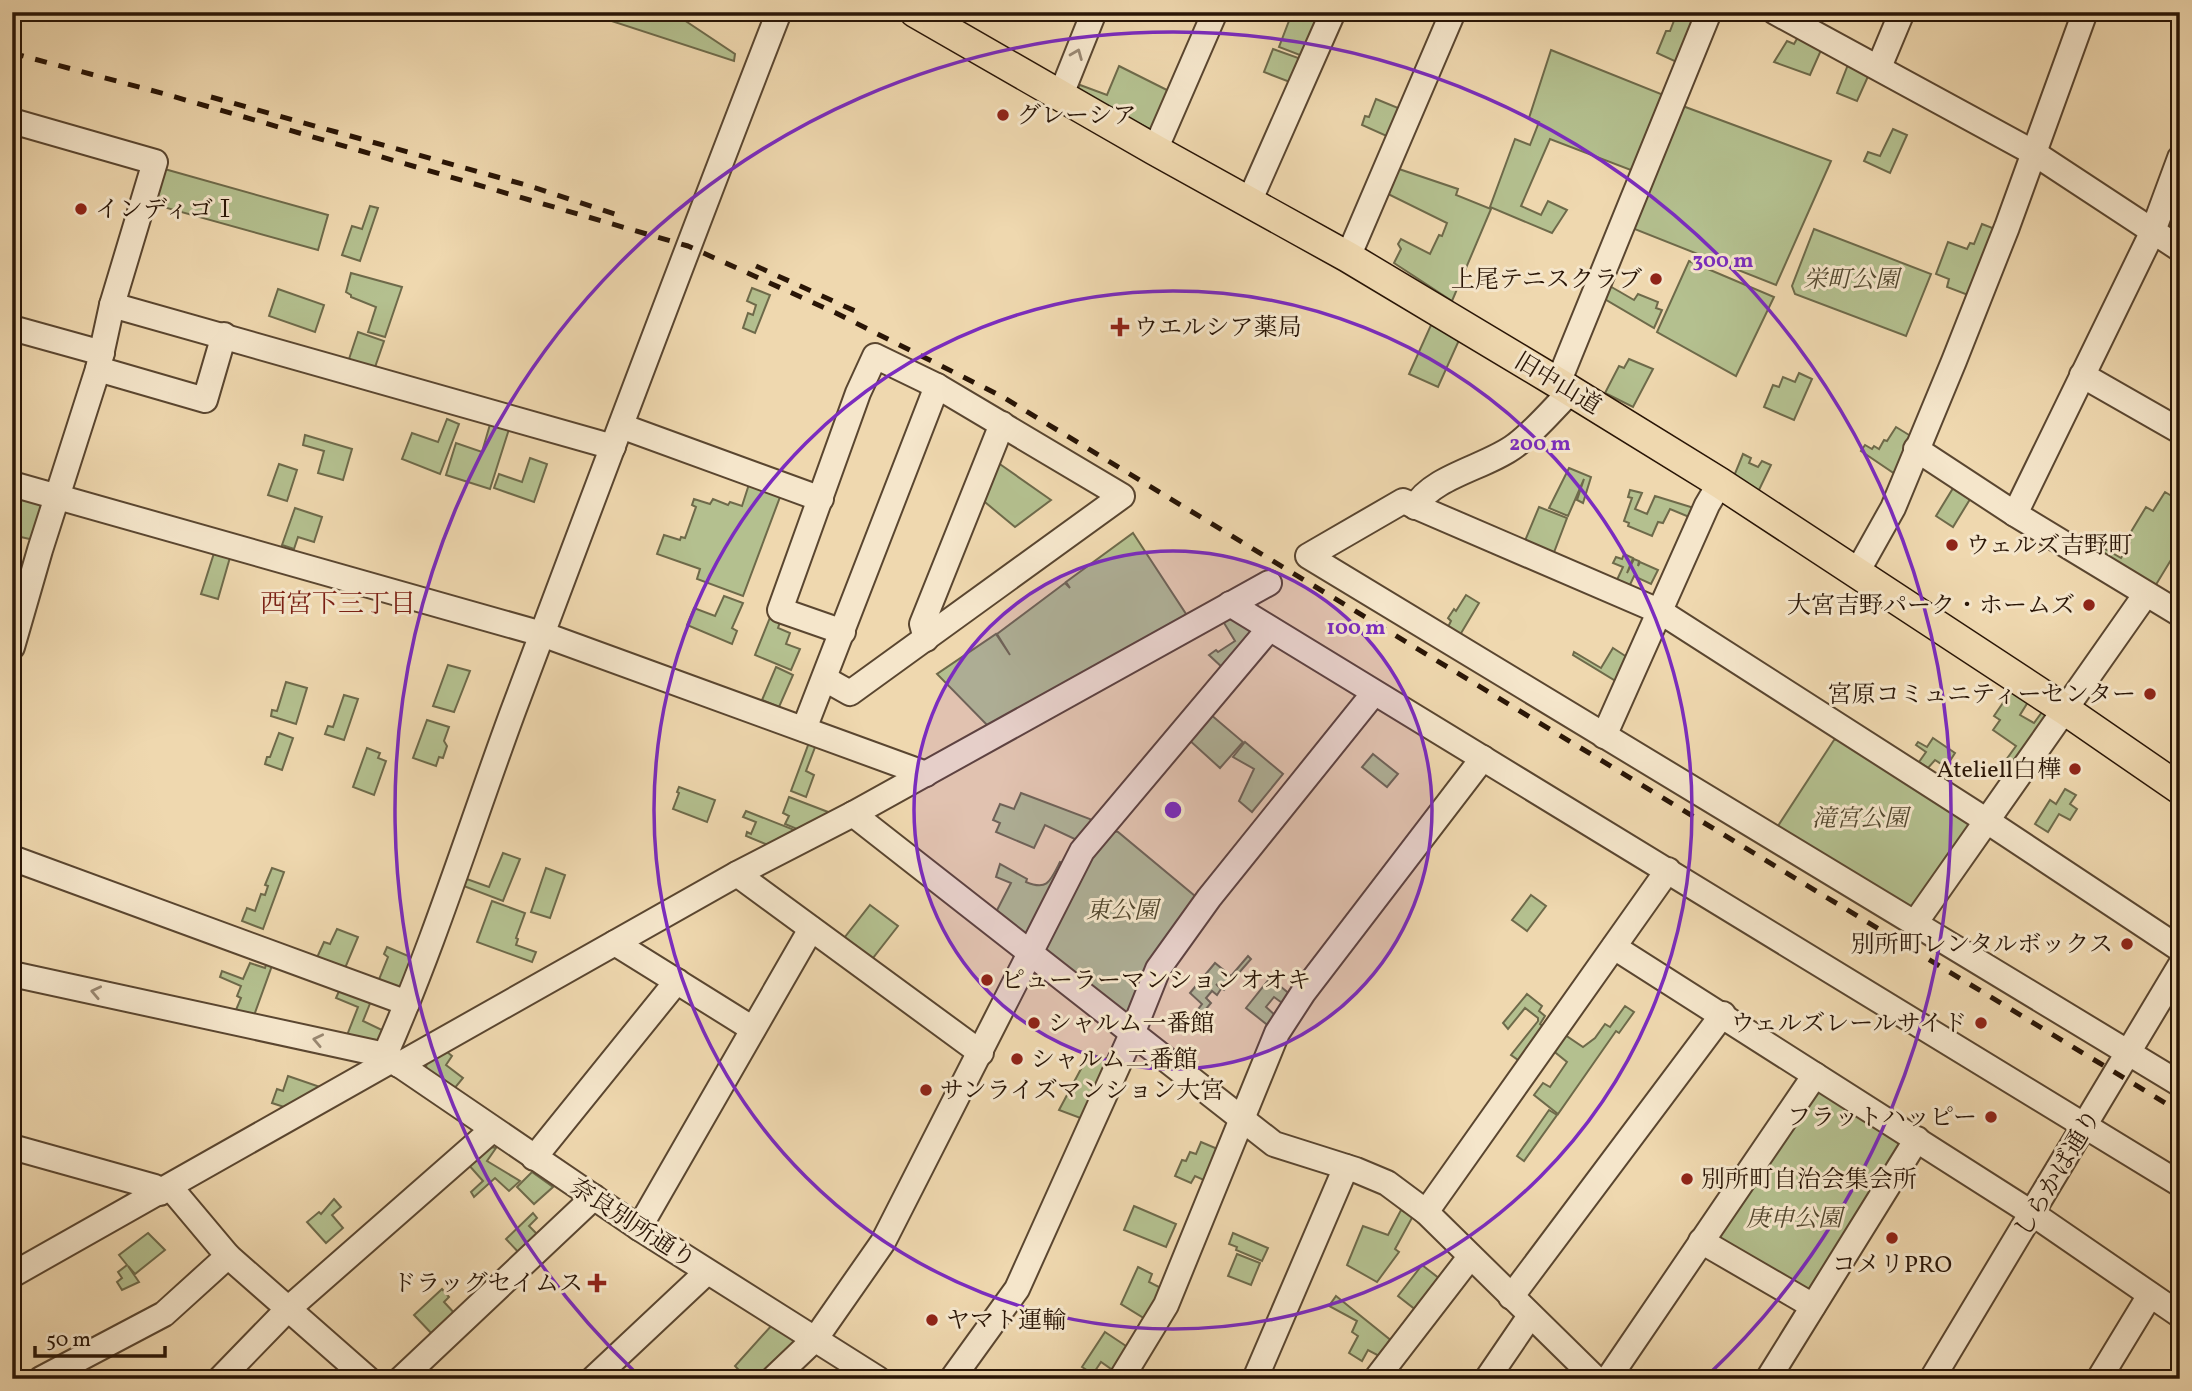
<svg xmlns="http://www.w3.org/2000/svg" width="2192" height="1391" viewBox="0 0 2192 1391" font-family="Vollkorn,'Noto Serif JP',serif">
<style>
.green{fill:#b4c08f;stroke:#6e6a4a;stroke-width:2}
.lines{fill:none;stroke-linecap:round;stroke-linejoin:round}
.minor-casing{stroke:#5a4630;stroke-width:28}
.major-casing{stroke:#291506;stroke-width:33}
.minor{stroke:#f5e6cb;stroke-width:24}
.major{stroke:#efd8af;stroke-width:30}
.rail{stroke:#291506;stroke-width:5;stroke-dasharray:12 12;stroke-linecap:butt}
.oneway{stroke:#998872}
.ring{fill:none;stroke:#7b2cbf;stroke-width:3.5}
.poi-dot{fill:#8f2418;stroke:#f5e6cb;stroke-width:2.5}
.labels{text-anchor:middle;stroke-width:6;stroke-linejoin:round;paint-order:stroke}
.poi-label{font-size:24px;fill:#291506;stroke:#f5e6cb;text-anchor:start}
.park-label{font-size:24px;font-style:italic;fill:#53482f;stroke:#f5e6cb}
.street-label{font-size:24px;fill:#291506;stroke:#f5e6cb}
.neighbourhood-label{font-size:26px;fill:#7a1f14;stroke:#f5e6cb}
.centre{fill:#7b2cbf;stroke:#f5e6cb;stroke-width:3.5}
.ring-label{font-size:21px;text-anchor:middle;font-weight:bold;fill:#7b2cbf;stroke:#f5e6cb;stroke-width:6;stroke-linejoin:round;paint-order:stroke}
</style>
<rect width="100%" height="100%" fill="#efd8af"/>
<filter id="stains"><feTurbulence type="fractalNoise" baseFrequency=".00286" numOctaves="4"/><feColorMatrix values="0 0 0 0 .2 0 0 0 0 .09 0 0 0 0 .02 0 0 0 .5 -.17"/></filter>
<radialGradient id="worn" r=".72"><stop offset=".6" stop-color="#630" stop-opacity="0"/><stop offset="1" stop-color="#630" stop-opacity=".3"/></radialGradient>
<g class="green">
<polygon points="598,12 672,12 735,54 734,61 596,16"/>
<polygon points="1299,12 1326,12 1305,57 1279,47 1292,13 1298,14"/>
<polygon points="1674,12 1703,12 1681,64 1657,53 1666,31 1670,31 1675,18 1673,17"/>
<polygon points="1798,37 1822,48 1810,75 1774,62 1787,41 1794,44"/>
<polygon points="1273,49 1304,60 1295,84 1264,72"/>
<polygon points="1551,50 1666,96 1636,172 1550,139 1521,206 1541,215 1548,201 1567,210 1552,233 1490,207 1515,139 1530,145 1539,122 1529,118"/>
<polygon points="1849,62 1870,72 1857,101 1837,93"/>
<polygon points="1119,66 1171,92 1153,131 1082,93 1078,87 1080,85 1107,95"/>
<polygon points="1376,99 1403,110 1391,138 1362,125 1365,116 1369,117"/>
<polygon points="1680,105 1831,161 1776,285 1632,228"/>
<polygon points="1893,129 1907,135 1890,173 1864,161 1868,152 1880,156"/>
<polygon points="161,168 328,215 318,250 156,205 152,198"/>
<polygon points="1396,168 1458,189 1456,195 1491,209 1452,301 1394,263 1401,249 1398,244 1401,239 1430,254 1439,235 1442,236 1447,223 1386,193"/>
<polygon points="370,206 378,208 360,261 342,255 352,226 362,229"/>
<polygon points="1982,224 1995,229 1968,295 1947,287 1949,279 1936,274 1948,242 1967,249 1970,243 1974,244"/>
<polygon points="1814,229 1931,274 1906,336 1795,294 1792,286"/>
<polygon points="1689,261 1774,297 1736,376 1657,332"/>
<polygon points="351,273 402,287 385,337 368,332 376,307 351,297 351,295 346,292"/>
<polygon points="1608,285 1634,300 1638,294 1658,302 1656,308 1662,310 1654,328 1603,298"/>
<polygon points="752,288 770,295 755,333 743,328 748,313 753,315 756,305 747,301"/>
<polygon points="278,289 324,305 315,332 269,316"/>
<polygon points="1431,325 1460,338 1438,387 1409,374"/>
<polygon points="358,332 384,341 374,370 348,362"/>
<polygon points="1629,359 1653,369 1633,407 1605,393 1619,366 1624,368"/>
<polygon points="1799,373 1812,379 1794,420 1764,407 1773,385 1779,387 1783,377 1795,382"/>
<polygon points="447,419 459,424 440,474 402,459 412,433 438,442"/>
<polygon points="491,421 510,426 490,489 446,475 456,443 482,452"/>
<polygon points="1896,427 1914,438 1895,474 1861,451 1865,445 1872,449 1874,446 1879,449 1884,440 1887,441"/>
<polygon points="305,435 352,449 343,480 318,473 324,451 303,445"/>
<polygon points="1743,454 1751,458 1749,463 1758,467 1762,461 1771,465 1758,492 1734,476"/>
<polygon points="530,458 547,464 534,502 494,488 499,474 522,482"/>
<polygon points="994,460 1051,500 1015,527 980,498"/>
<polygon points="279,464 297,470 287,501 268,495"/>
<polygon points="1569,468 1591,477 1583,503 1577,500 1584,479 1568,516 1549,508"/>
<polygon points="751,478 783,489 743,596 697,579 700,569 657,554 664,535 680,540 681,537 685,538 696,507 692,505 694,499 710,504 713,499 728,505 730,502 742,506"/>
<polygon points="1955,485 1972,496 1953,527 1936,516"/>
<polygon points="1630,490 1642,493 1635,509 1647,514 1655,496 1694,508 1694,519 1670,509 1663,523 1658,522 1652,536 1628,526 1629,523 1624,521 1632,498 1628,497"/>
<polygon points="2165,492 2180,501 2180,545 2154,588 2084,546 2090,536 2104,543 2102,547 2121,558 2130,543 2126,540 2146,507 2153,511"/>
<polygon points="12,495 38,502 43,508 34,540 12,535"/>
<polygon points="1539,507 1567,518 1553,555 1524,543"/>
<polygon points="295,508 322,517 314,542 298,537 294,549 282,545"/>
<polygon points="1133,533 1188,617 991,729 937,674 996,634 1010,655 997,634 1065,583 1070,588 1066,582"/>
<polygon points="215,550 231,554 218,599 201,594"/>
<polygon points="1624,554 1633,558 1627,573 1634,559 1639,561 1638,566 1640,562 1658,570 1651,584 1634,576 1629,587 1616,582 1623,567 1613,563 1616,557 1622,559"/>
<polygon points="1466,595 1479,603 1457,640 1448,627 1451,621 1448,618 1454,609 1456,611"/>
<polygon points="724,596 743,603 732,628 737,631 732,644 687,625 694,608 715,616"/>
<polygon points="771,615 781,619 778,628 790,633 786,644 800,649 791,670 755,655"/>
<polygon points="1233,615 1253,627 1255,636 1224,669 1209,655 1216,650 1218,652 1235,641 1221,618"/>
<polygon points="1613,648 1630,659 1619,683 1573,655 1574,652 1601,668"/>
<polygon points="448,665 470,671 454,712 433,706"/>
<polygon points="776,667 793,675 779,707 762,700"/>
<polygon points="286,682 307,688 296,724 271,716 272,710 277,711"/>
<polygon points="2011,691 2028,702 2020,715 2034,723 2042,712 2046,714 2046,720 2003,781 1993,774 2000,763 2003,764 2016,746 1993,730 2000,720 1994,716"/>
<polygon points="344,695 358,699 344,740 325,734 328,726 333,727"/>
<polygon points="1210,714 1243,742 1220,768 1188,739"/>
<polygon points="427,720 449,727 444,741 447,746 443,758 439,757 436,766 413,758"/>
<polygon points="279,733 293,738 282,770 265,764 267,757 270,757"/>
<polygon points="1840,738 1968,821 1969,828 1914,908 1906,912 1776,829 1834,740"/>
<polygon points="1933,738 1955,753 1946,767 1935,760 1928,768 1919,762 1926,752 1916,745 1918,742 1927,747"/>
<polygon points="810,740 817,742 806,771 814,775 806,797 791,791"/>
<polygon points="1245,742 1283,774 1252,812 1239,801 1254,769 1233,757"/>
<polygon points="367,748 380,753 378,758 386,761 374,795 353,787"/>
<polygon points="1373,754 1398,774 1387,787 1362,767"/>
<polygon points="679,787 715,800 707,822 673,809 679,793 677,792"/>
<polygon points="2065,789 2076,795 2070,804 2077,809 2070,820 2059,814 2048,832 2035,824 2050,800 2056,804"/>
<polygon points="1021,793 1090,819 1095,824 1079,841 1045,825 1034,848 996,832 1000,823 993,820 1000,804 1014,809"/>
<polygon points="789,797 836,815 804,832 785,824 789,816 783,813"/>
<polygon points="746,811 802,833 773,847 746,836 747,832 751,834 756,822 743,817"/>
<polygon points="1111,830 1118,832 1195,896 1195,905 1130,1013 1123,1016 1042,948 1091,854"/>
<polygon points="503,853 520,859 503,901 461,885 464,878 489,887"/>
<path d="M1060 862 1067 865 1031 935 1021 938 994 916 1011 883 996 877 1000 864 1027 879 1026 882C1047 891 1050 882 1060 862Z"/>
<polygon points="272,868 284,872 263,929 242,921 247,908 255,911 261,894 265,895 268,886 265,885"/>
<polygon points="546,868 565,875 550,918 531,912"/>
<polygon points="1531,895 1546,906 1527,931 1512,920"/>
<polygon points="492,901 525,913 516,938 518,939 516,945 536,952 532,962 477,942"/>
<polygon points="870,905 898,926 869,963 841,942"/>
<polygon points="337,929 358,937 343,973 315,962 324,942 330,944"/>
<polygon points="387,947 413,958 399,990 378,982 388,957 384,954"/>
<polygon points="1248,956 1251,959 1224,990 1216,984 1221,989 1217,995 1212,991 1206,998 1211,1003 1200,1016 1196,1012 1202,1004 1190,993 1215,963 1231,976"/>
<polygon points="268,958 274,960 252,1021 233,1017 241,998 237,996 241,986 220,977 222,971 243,979 250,963 265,968"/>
<polygon points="1270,978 1291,995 1285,1005 1274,997 1266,1007 1277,1017 1270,1027 1246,1008"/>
<polygon points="343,982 373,996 363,1021 384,1031 376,1048 346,1038 358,1007 336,998"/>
<polygon points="1527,994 1542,1006 1539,1011 1545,1016 1540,1024 1545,1028 1521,1062 1511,1055 1538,1021 1538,1018 1525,1008 1508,1029 1503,1023"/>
<polygon points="1625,1006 1634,1012 1619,1033 1616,1031 1558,1114 1534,1095 1543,1083 1550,1087 1567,1062 1551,1049 1562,1033 1583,1047 1595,1038 1605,1024 1610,1027"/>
<polygon points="441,1047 452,1056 446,1065 463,1078 454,1089 426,1071 427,1055"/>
<polygon points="1089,1054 1111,1060 1083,1119 1059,1110"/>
<polygon points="288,1076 323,1088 290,1109 272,1103 277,1089 283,1091"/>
<polygon points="1817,1087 1907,1145 1809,1299 1712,1239"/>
<polygon points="1549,1110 1557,1115 1524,1161 1517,1156"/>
<polygon points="1201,1142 1220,1150 1206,1181 1195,1176 1191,1183 1175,1176 1182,1160 1186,1161 1190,1152 1196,1154"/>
<polygon points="485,1146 496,1148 487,1161 520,1181 509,1191 495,1178 474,1197 471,1192 483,1181 467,1163"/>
<polygon points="532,1172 553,1187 534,1204 517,1187"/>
<polygon points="334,1199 341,1207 332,1215 343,1228 326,1243 307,1222 319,1212 321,1214"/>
<polygon points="1134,1206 1176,1224 1166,1247 1124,1230"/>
<polygon points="1401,1210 1413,1216 1395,1249 1399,1252 1377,1282 1347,1265 1363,1226 1388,1235"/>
<polygon points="533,1213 537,1218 529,1226 540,1237 521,1255 506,1239"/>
<polygon points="148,1233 165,1250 135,1274 128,1266 139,1282 122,1290 117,1282 122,1278 118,1272 127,1265 119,1255"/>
<polygon points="1233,1233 1268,1248 1262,1261 1236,1250 1237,1247 1229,1244"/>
<polygon points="1237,1254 1260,1263 1251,1285 1228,1276"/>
<polygon points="1422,1265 1440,1279 1416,1310 1398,1296"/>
<polygon points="1138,1267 1152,1274 1149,1282 1163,1289 1147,1320 1121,1304"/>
<polygon points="442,1289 449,1297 444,1302 457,1316 434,1336 414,1315"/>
<polygon points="1336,1296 1393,1342 1381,1357 1368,1350 1362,1361 1349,1353 1358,1336 1352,1332 1357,1321 1329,1306"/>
<polygon points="772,1325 795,1339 794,1349 761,1379 747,1379 735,1366"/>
<polygon points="1105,1332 1129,1348 1114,1371 1101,1362 1093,1374 1082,1367"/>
</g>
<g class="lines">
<defs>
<g id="minor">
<path d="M779 12C688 245 600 480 512 714 470 828 434 944 385 1055L639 1228 878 1379"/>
<polyline points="1775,12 2034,153 2180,249"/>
<polyline points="1879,67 1902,12"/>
<polyline points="1060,97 1094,12"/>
<polyline points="12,121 155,162 112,305 98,369 40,550 12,647"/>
<polyline points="1155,150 1215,12"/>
<polyline points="1249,202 1333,12"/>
<polyline points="1348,257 1453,12"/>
<polyline points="112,305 613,447"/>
<polyline points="12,328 102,353"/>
<polyline points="98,369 205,400 224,335"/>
<polyline points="2082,375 2180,431"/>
<polyline points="1558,383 1709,12"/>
<polyline points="621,426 821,499"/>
<polyline points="1916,449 2015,514 2180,614"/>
<polyline points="12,484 542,634 926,774"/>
<path d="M1415 507C1432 476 1488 467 1516 445 1536 430 1553 409 1571 391"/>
<polyline points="2015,514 2153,231 2180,158"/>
<polyline points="1856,574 1893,508 1954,361 2007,227 2085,12"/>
<polyline points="1230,604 2180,1184"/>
<polyline points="926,639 922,624 1002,424"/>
<polyline points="825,679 850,693 1122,496 937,386 875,356 858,393 780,610 843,632"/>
<polyline points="804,729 937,386"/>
<polyline points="1604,736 1707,505 1720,483"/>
<polyline points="853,814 1274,1144 1356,1170 1387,1183 1426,1212 1596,1379"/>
<polyline points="12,858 407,1003"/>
<polyline points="737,874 981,1053"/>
<polyline points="1915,923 2146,594"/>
<polyline points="615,943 753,1029"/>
<polyline points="1614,947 2033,1214 2180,1315"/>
<polyline points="2180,949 1987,821 1661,612 1403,501 1308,556 2180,1084"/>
<polyline points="12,974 385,1055"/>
<polyline points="399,1065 737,874 853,814 1269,583"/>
<polyline points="12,1147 155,1187 160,1193"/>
<polyline points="534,1158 677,981"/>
<polyline points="1426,1212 1668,870"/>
<polyline points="639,1228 811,929"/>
<polyline points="1701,1241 1813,1306"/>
<polyline points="228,1256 368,1379"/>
<polyline points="12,1275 392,1060"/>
<polyline points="1511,1297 1723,1014"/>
<polyline points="41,1379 164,1314 228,1256 170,1187"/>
<polyline points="220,1379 288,1309 492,1130"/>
<polyline points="401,1379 594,1197"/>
<polyline points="593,1379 707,1272"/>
<polyline points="773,1379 816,1338 883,1242 1082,851 1269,629"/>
<polyline points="952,1379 1017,1289 1132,1034 1158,969 1209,898 1374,693"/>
<polyline points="1121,1379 1166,1305 1277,1033 1303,993 1483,758"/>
<polyline points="1255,1379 1346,1167"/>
<polyline points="1376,1379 1470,1257"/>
<polyline points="1487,1379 1530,1316"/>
<polyline points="1608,1379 1815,1075"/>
<polyline points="1768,1379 1917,1139"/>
<polyline points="1932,1379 2180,966"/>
<polyline points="2099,1379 2150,1295"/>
</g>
<polyline id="major" points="915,12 1155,150 1348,257 1558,383 1720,483 2064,709 2180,789"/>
</defs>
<use href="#minor" class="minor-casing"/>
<use href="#major" class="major-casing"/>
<use href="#minor" class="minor"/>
<use href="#major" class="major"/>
<g class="rail">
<polyline points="12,53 165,94 688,246 836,313 1003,397 2180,1112"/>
<polyline points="211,97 533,187 621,216"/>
<polyline points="756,266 864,315"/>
</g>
</g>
<defs><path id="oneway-chevron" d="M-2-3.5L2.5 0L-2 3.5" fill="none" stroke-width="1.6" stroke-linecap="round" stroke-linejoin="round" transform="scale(1.75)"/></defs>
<g class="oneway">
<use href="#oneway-chevron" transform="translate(1077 54) rotate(-68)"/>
<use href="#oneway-chevron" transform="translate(96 992) rotate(-168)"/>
<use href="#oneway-chevron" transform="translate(318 1040) rotate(-168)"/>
</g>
<circle cx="1173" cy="810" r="259" fill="#7b2cbf" fill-opacity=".12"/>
<g class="ring">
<circle cx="1173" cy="810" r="259"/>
<circle cx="1173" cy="810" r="519"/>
<path d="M637 1374A778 778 0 1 1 1709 1374"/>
</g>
<g class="poi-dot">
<circle cx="1003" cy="115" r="7"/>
<circle cx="81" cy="209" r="7"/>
<circle cx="1656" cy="279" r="7"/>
<path d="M1116.5 316.5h7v7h7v7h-7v7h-7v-7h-7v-7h7z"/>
<circle cx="1952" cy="545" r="7"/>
<circle cx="2089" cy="605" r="7"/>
<circle cx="2150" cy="694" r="7"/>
<circle cx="2075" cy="769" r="7"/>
<circle cx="2127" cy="944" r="7"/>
<circle cx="987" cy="980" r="7"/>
<circle cx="1034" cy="1023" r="7"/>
<circle cx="1981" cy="1023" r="7"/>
<circle cx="1017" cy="1059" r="7"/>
<circle cx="926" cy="1090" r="7"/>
<circle cx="1991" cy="1117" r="7"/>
<circle cx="1687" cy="1179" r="7"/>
<circle cx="1892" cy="1238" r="7"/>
<path d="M593.5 1272.5h7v7h7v7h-7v7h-7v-7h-7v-7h7z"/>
<circle cx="932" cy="1320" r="7"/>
</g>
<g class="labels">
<g class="poi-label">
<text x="1017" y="123">グレーシア</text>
<text x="95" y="217">インディゴⅠ</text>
<text x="1642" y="287" text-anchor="end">上尾テニスクラブ</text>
<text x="1134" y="335">ウエルシア薬局</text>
<text x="1966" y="553">ウェルズ吉野町</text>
<text x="2075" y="613" text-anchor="end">大宮吉野パーク・ホームズ</text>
<text x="2136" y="702" text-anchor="end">宮原コミュニティーセンター</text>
<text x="2061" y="777" text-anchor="end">Ateliell白樺</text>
<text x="2113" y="952" text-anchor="end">別所町レンタルボックス</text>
<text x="1001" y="988">ピューラーマンションオオキ</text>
<text x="1048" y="1031">シャルム一番館</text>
<text x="1967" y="1031" text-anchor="end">ウェルズレールサイド</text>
<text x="1031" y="1067">シャルム二番館</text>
<text x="940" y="1098">サンライズマンション大宮</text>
<text x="1977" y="1125" text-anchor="end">フラットハッピー</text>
<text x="1701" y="1187">別所町自治会集会所</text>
<text x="1892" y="1272" text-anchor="middle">コメリPRO</text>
<text x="583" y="1291" text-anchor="end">ドラッグセイムス</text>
<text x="946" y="1328">ヤマト運輸</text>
</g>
<g class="park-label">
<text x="1851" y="287">栄町公園</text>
<text x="1860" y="826">滝宮公園</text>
<text x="1122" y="918">東公園</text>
<text x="1794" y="1226">庚申公園</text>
</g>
<g class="street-label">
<text transform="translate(1558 383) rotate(31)" y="8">旧中山道</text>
<text transform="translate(2057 1173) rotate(-59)" y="8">しらかば通り</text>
<text transform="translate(633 1223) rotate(33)" y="8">奈良別所通り</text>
</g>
<g class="neighbourhood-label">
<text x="338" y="612">西宮下三丁目</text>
</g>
</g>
<circle cx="1173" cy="810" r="10" class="centre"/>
<g class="ring-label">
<text x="1723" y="267">300 m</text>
<text x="1540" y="450">200 m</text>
<text x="1356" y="634">100 m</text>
</g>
<rect width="2192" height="1391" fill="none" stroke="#efd8af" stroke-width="42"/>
<rect x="14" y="14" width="2164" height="1363" fill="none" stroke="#291506" stroke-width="3.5"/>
<rect x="21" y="21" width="2150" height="1349" fill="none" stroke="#291506" stroke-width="2"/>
<path d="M35 1346v10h130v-10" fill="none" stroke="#291506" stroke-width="3.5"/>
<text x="46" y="1346" font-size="21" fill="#291506" stroke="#f5e6cb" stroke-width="5" paint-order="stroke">50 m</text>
<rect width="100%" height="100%" filter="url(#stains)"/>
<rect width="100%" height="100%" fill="url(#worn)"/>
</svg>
